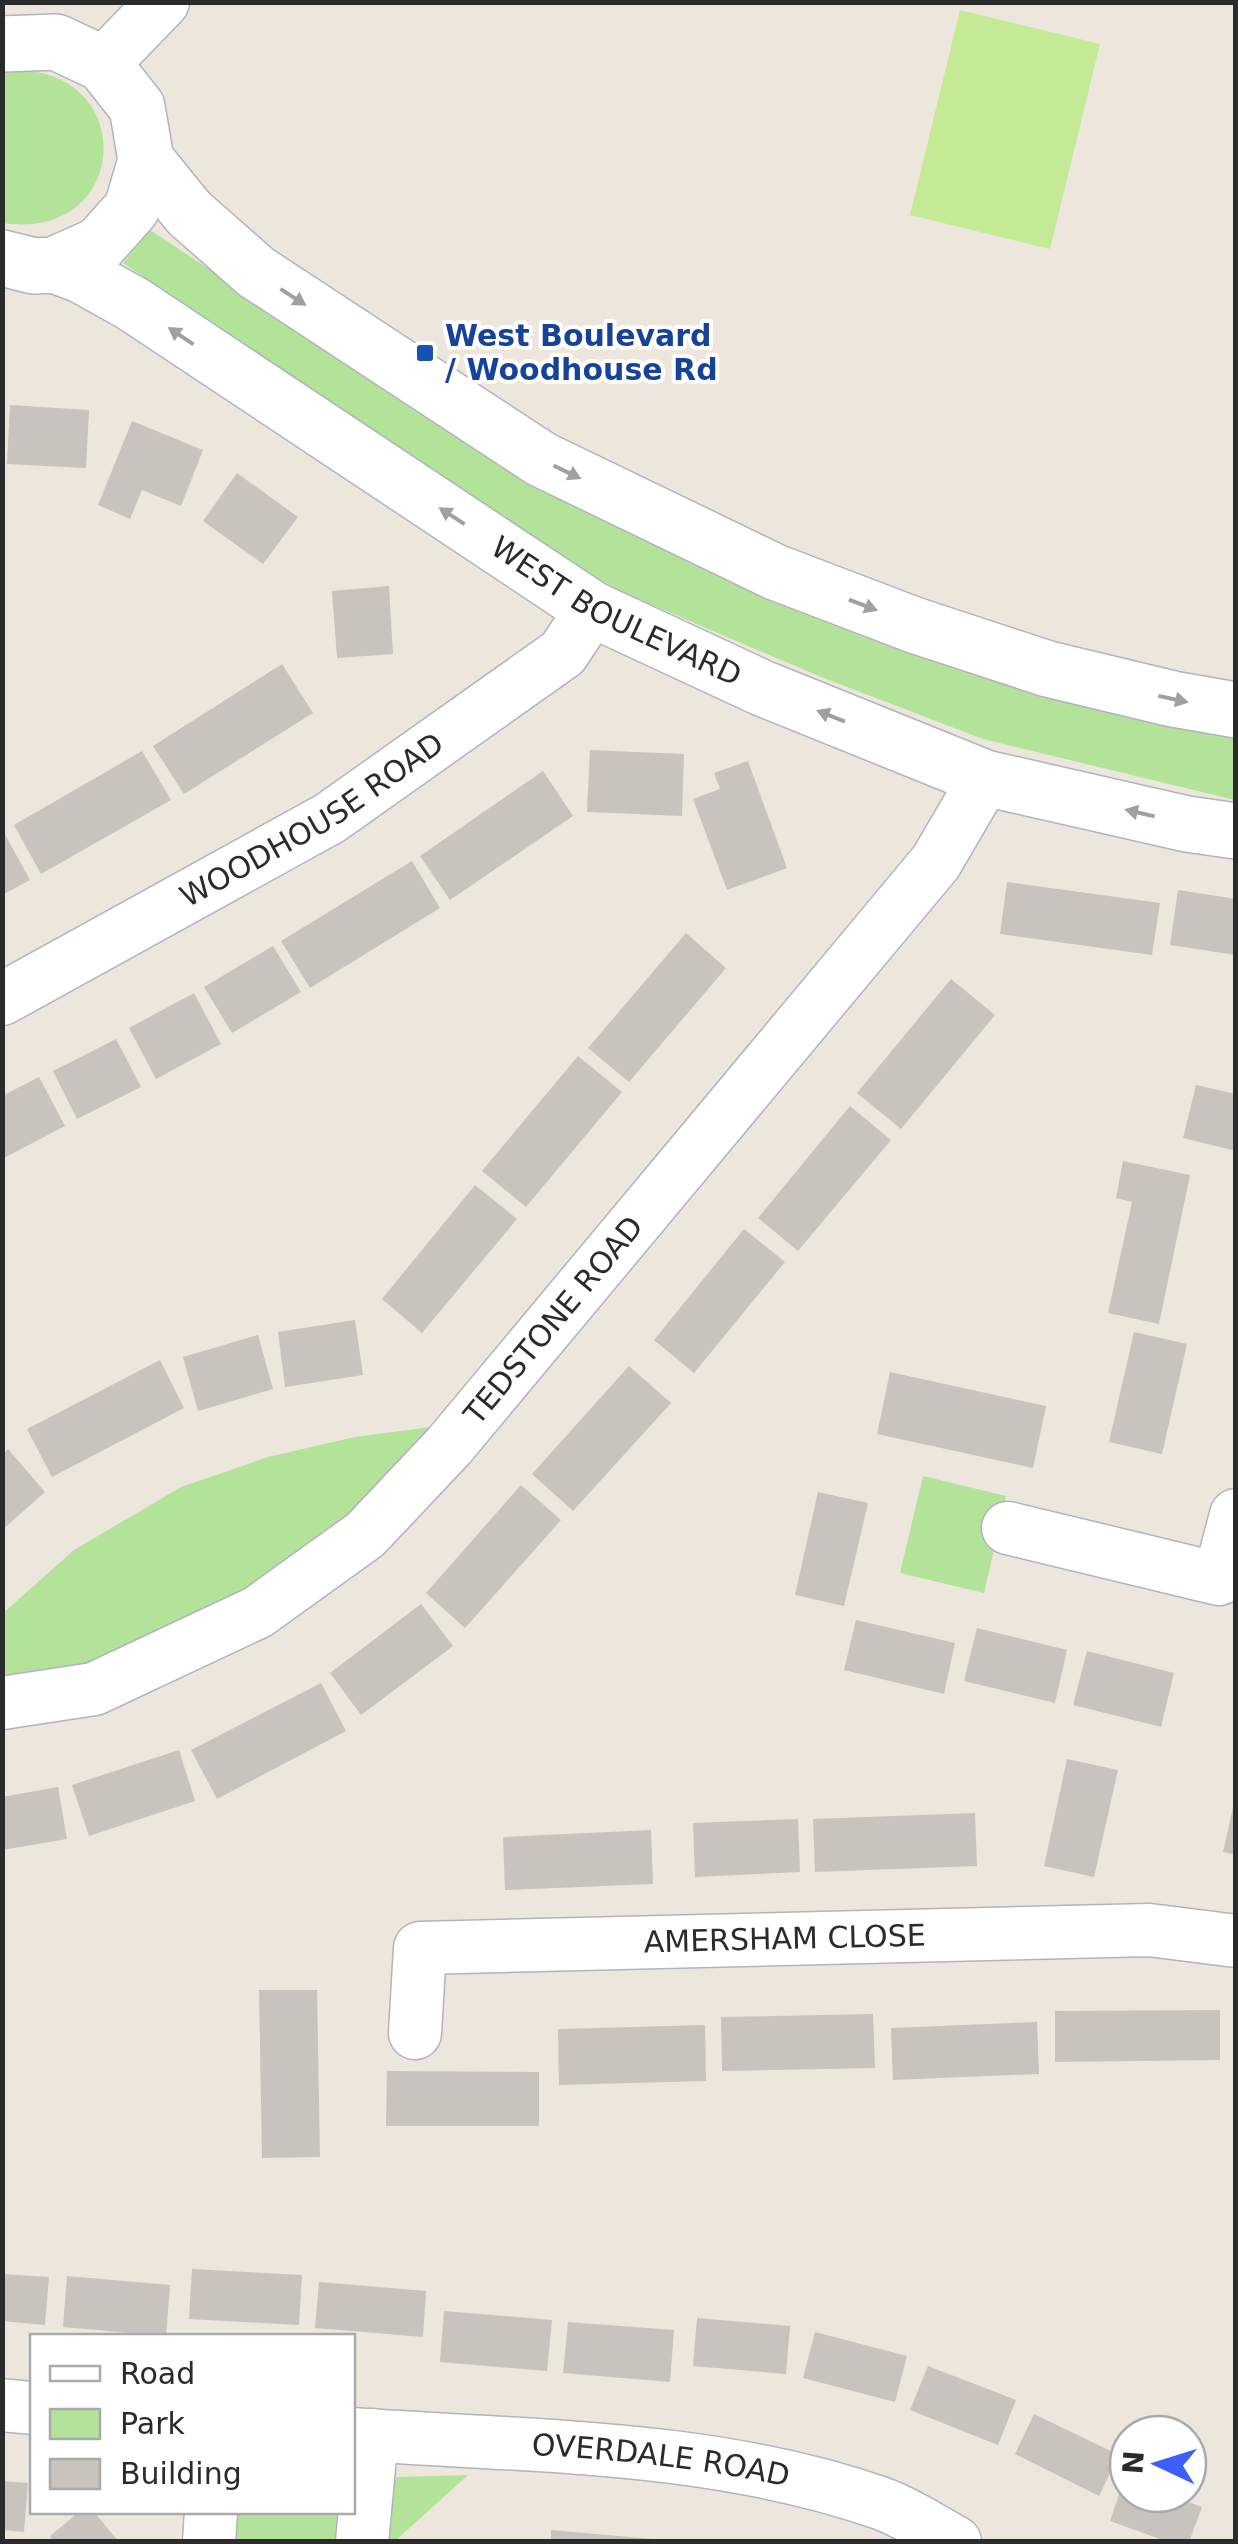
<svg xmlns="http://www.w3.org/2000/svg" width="1238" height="2544" viewBox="0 0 1238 2544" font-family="'DejaVu Sans',sans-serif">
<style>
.green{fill:#b2e399}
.pitch{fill:#c5ea95}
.building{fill:#c8c3bc}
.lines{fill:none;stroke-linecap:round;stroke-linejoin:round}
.street-casing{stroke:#b1b3be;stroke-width:55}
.secondary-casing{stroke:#b1b3be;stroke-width:58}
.street{stroke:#fff;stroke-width:52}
.secondary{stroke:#fff;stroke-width:55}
.oneway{fill:#a0a0a0}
.transit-dot{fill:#1a4fb4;stroke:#fff;stroke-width:4}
.labels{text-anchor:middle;stroke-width:8;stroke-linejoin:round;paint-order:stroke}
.transit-label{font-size:30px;font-weight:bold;fill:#164399;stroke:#fff;text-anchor:start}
.street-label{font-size:30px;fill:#2b2b2b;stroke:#fff}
</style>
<rect width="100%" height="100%" fill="#ede6dd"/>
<g class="green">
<path d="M14 70C140 69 130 242 3 223V73Z"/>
<polygon points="150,230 460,435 1235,726 1235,800 983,739 821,677 617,590 375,436 123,263"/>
<polygon points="469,1422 365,1535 3,1703 2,1614 74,1550 181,1487 268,1457 355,1437"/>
<polygon points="923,1476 1006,1496 984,1593 900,1573"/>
<polygon points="468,2475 395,2541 383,2542 388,2492 397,2477"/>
<polygon points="227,2512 338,2512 335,2541 225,2542"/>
</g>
<polygon class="pitch" points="960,10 1100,44 1050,249 910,215"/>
<g class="building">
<polygon points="10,405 89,410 86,468 7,464"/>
<polygon points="132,421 203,450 181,506 142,490 130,519 98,505"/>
<polygon points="237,473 298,517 263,564 203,521"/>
<polygon points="389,586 393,654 337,658 332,591"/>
<polygon points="282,664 313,713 184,794 153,746"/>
<polygon points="590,750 684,754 682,816 587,812"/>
<polygon points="142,751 171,800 41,874 14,825"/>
<polygon points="748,761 787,868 727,890 693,799 720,789 714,773"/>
<polygon points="543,771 573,816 450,900 420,856"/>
<polygon points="2,829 30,880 2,895"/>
<polygon points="412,861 440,908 310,988 281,941"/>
<polygon points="1007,882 1160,903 1152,955 1000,934"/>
<polygon points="1178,890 1236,899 1236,955 1170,945"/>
<polygon points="686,933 726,968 629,1082 588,1048"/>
<polygon points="273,946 301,992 232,1033 204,987"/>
<polygon points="951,979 995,1015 901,1129 857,1093"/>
<polygon points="194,993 221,1044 156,1079 129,1028"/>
<polygon points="116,1039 141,1087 77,1119 53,1071"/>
<polygon points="578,1056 622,1092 526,1207 482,1171"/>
<polygon points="39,1077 65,1126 2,1159 2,1096"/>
<polygon points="1196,1085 1236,1094 1236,1151 1183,1138"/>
<polygon points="850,1106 891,1140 798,1251 758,1218"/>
<polygon points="1123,1161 1190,1175 1159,1324 1108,1313 1132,1202 1116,1198"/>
<polygon points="475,1185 517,1219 422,1333 382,1299"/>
<polygon points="744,1229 785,1262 694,1373 654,1340"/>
<polygon points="355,1320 363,1375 285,1387 278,1332"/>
<polygon points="1134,1332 1187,1344 1162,1454 1109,1442"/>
<polygon points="258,1335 273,1389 198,1411 183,1357"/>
<polygon points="160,1360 184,1408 52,1477 27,1429"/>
<polygon points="629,1366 671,1403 573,1511 532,1474"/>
<polygon points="890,1372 1046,1406 1033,1468 877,1434"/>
<polygon points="8,1449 45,1492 2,1530 2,1455"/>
<polygon points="521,1485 561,1520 465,1628 426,1593"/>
<polygon points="818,1492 868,1503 844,1606 795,1595"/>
<polygon points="421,1604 453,1646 361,1715 330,1673"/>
<polygon points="856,1620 955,1643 944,1694 844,1670"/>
<polygon points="977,1628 1067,1650 1055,1703 964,1681"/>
<polygon points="1087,1651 1174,1673 1161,1727 1073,1705"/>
<polygon points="321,1683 346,1731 217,1799 191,1750"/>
<polygon points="179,1750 195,1801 89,1836 72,1785"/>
<polygon points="1067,1759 1118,1770 1094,1877 1044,1866"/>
<polygon points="58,1787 67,1839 2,1850 2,1797"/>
<polygon points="1234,1803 1236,1803 1236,1855 1223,1852"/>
<polygon points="975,1813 977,1866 815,1872 813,1819"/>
<polygon points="798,1819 800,1872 695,1877 693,1823"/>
<polygon points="651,1830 653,1884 505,1890 503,1837"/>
<polygon points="259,1990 317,1990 320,2157 262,2158"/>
<polygon points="1220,2010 1220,2060 1055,2062 1055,2011"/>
<polygon points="873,2014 875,2068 722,2071 721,2017"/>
<polygon points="1037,2022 1039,2074 893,2080 891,2028"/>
<polygon points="705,2025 706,2081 559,2085 558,2029"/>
<polygon points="387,2071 539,2072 539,2126 386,2126"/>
<polygon points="192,2269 302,2275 299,2325 189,2319"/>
<polygon points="2,2274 49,2277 45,2325 2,2321"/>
<polygon points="67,2276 170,2285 166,2336 63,2327"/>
<polygon points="319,2282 426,2291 423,2337 315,2328"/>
<polygon points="444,2311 552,2320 547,2371 440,2362"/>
<polygon points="697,2318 790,2326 786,2374 693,2366"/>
<polygon points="568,2322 674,2330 670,2382 563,2373"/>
<polygon points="815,2332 907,2356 895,2402 803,2378"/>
<polygon points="928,2366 1016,2400 998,2445 910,2410"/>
<polygon points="1034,2414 1119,2455 1099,2496 1015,2454"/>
<polygon points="1124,2480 1128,2481 1128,2494 1165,2494 1202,2507 1189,2542 1168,2542 1110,2521"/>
<polygon points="2,2481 28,2483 24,2532 2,2530"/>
<polygon points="79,2512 94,2512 119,2542 54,2542 50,2536"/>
<polygon points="551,2530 652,2539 652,2542 551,2542"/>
</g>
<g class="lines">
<defs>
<g id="street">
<polyline points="103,64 163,2"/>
<path id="s1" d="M2 999 330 818 563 653 592 609"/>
<polyline points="1008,1528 1219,1579 1236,1515"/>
<path id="s2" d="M2 1703 94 1689 258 1612 365 1535 449 1446 936 862 985 778"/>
<path id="s3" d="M415 2033 420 1948 1149 1930 1236 1941"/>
<polyline points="2,2405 32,2408"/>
<path id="s4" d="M352 2434C529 2447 711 2444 880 2503 906 2512 931 2529 955 2542"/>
<polyline points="209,2542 211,2512"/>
<polyline points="362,2542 372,2435"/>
</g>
<g id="secondary">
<polyline points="2,44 56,42 103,64 137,107 146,160 132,208 99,245 54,265 34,266 2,258"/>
<polyline points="146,160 189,213 256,272 541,459 775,572 914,625 1048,669 1173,699 1236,710"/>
<path id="s5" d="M54 265 81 275 133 304 592 609 762 688 985 778 1187 824 1236 831"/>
</g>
</defs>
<use href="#street" class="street-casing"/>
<use href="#secondary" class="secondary-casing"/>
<use href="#street" class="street"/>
<use href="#secondary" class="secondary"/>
</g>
<defs><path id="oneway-solid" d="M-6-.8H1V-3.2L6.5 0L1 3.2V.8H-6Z" transform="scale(2.5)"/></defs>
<g class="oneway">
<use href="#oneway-solid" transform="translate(293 297) rotate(33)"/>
<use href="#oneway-solid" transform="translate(181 336) rotate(-146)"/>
<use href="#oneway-solid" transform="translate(567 472) rotate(26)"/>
<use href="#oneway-solid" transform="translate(452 516) rotate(-147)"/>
<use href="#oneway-solid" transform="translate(863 605) rotate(21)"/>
<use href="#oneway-solid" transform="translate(1173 699) rotate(12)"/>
<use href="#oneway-solid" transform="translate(831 716) rotate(-158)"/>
<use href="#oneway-solid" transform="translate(1140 813) rotate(-167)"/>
</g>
<rect class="transit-dot" x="415" y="343" width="20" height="20" rx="5"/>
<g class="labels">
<g class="transit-label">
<text x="445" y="346">West Boulevard<tspan x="445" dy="34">/ Woodhouse Rd</tspan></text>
</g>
<g class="street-label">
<text dy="10" stroke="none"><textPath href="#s5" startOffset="662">WEST BOULEVARD</textPath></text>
<text dy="10" stroke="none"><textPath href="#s1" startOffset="358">WOODHOUSE ROAD</textPath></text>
<text dy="10" stroke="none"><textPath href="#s2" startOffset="692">TEDSTONE ROAD</textPath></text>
<text dy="10" stroke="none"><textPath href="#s3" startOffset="450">AMERSHAM CLOSE</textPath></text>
<text dy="10" stroke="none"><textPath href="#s4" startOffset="310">OVERDALE ROAD</textPath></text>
</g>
</g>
<rect width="1238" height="2544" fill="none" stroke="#2b2b2b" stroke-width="10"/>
<rect x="30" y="2334" width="325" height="180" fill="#ffffff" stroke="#aaaaaa" stroke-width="2.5"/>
<rect x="50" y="2366" width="50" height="15" fill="#ffffff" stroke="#aaaaaa" stroke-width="2.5"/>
<text x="120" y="2384" font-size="30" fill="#2b2b2b">Road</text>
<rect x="50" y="2409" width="50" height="30" fill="#b2e399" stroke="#aaaaaa" stroke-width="2.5"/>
<text x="120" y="2434" font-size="30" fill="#2b2b2b">Park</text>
<rect x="50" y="2459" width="50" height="30" fill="#c8c3bc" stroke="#aaaaaa" stroke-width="2.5"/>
<text x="120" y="2484" font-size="30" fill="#2b2b2b">Building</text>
<g transform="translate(1158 2464) rotate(274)"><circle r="48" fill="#ffffff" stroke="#aaaaaa" stroke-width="2.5"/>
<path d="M0-8L18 38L0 25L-18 38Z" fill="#3d5efa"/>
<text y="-15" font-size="28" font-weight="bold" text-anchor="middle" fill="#2b2b2b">N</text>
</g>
</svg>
